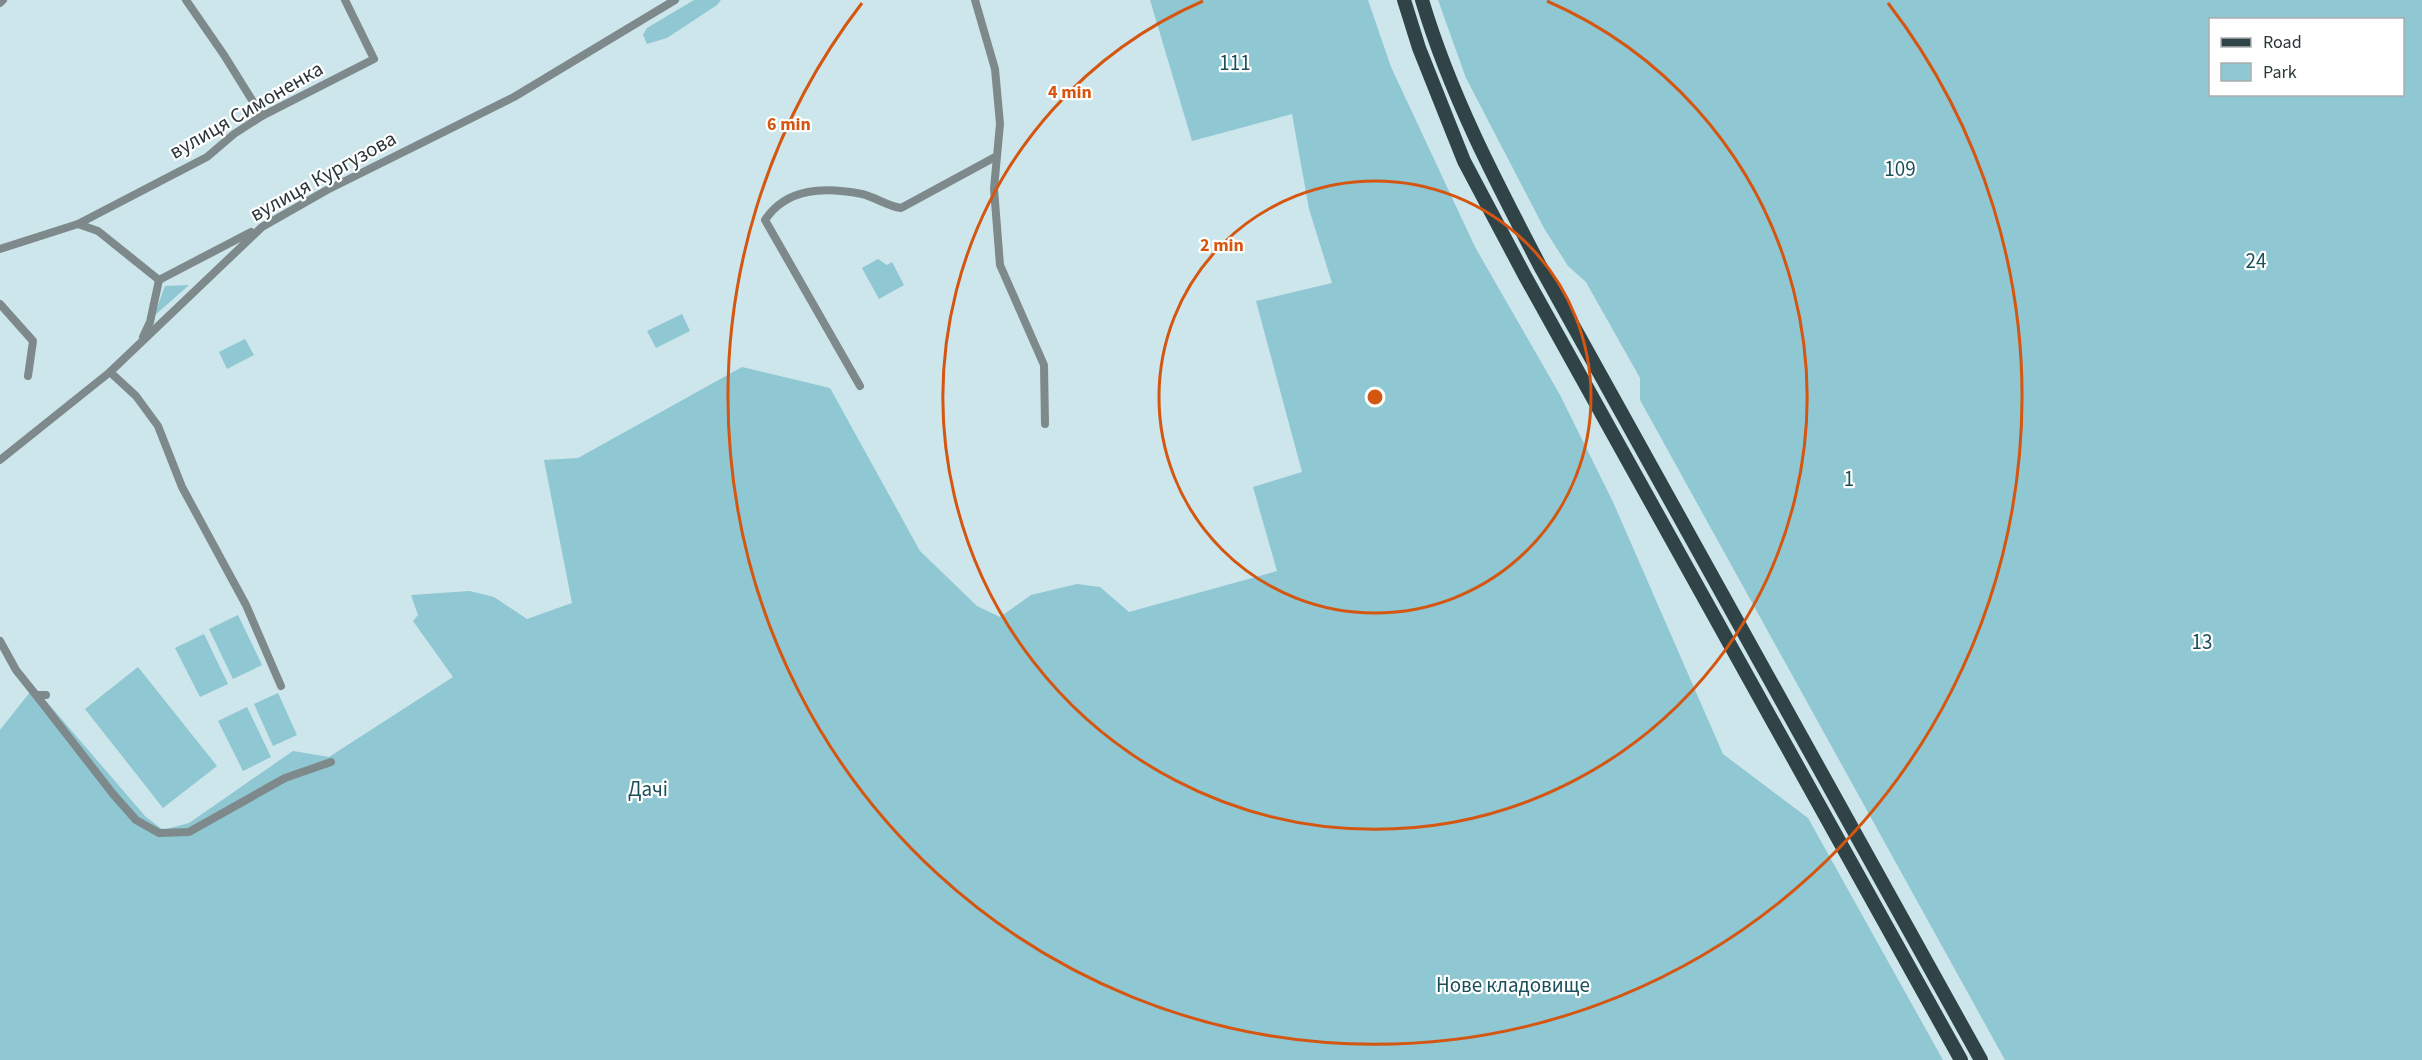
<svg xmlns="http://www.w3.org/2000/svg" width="2422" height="1060" viewBox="0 0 2422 1060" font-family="'Source Sans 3',sans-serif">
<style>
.green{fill:#8fc7d2;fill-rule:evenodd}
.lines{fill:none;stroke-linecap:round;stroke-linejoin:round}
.minor{stroke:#7e898b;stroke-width:8}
.primary{stroke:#304346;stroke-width:14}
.ring{fill:none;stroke:#d55610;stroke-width:3}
.labels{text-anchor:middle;stroke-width:4.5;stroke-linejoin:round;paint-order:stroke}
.park-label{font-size:21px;fill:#19505a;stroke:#fff}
.street-label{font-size:21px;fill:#2c3739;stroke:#fff}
.centre{fill:#d55610;stroke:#fff;stroke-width:3}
.ring-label{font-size:18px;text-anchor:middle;font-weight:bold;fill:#d55610;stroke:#fff;stroke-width:4.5;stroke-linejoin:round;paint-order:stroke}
</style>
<rect width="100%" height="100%" fill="#cce6eb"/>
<g class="green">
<polygon points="694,0 721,0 717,5 667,38 647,44 643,35 647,28"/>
<polygon points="1150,0 1368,0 1391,67 1475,247 1560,395 1613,502 1723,754 1808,818 1943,1060 0,1060 0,730 34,687 145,816 163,830 189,823 293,751 329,757 453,677 413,621 418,615 411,595 470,591 494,597 527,619 572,603 544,460 578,458 742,367 830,388 920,551 977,606 1000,617 1031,595 1077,584 1100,587 1129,612 1277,571 1253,487 1302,472 1256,301 1332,283 1309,209 1292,114 1192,141"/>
<path d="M1438 0H2422V1060H2005L1640 400V378L1586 282 1568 266 1544 228 1466 78ZM2210 20H2402V94H2210Z"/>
<polygon points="878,259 887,265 892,262 904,285 879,299 862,268"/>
<polygon points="189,285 154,316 165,286"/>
<polygon points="682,314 690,331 656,348 647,331"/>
<polygon points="245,339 254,355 227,369 219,352"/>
<polygon points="238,615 262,665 233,679 209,629"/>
<polygon points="204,634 228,684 200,697 175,648"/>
<polygon points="138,667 217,766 163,808 85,709"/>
<polygon points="278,693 297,735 273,746 254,704"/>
<polygon points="247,707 271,757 243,771 218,721"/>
</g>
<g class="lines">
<g class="minor">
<polyline points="186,0 224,55 262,116"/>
<polyline points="0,3 3,0"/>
<polyline points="997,156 994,189 1000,265 1044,365 1045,424"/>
<polyline points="78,224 207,157 234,134 262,116 374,59 345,0"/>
<polyline points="0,249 78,224 98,231 159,280"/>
<polyline points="159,280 251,232"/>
<polyline points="0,304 33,341 28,376"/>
<polyline points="143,337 150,322 159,280"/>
<polyline points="110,372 136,396 158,426 182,487 246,605 281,686"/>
<path d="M860 386 765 220C787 187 825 187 862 194 875 197 887 206 901 208L997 156 1000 124 995 69 975 0"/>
<polyline points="0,460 110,372 262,227 327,190 514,97 675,0"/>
<polyline points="0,641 16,670 36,695 46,695"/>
<polyline points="36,695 113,794 136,820 159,833 189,832 285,778 331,762"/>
</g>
<g class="primary">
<polyline points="1404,0 1419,48 1464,161 1525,276 1961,1060"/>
<path d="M1422 0C1450 94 1495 180 1540 266L1981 1060"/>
</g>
</g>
<g class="ring">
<circle cx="1375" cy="397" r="216"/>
<path d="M1547 1A432 432 0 1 1 1203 1"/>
<path d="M1888 3A647 647 0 1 1 862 3"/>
</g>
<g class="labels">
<g class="park-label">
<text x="1235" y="70">111</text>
<text x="1900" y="176">109</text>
<text x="2256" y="268">24</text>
<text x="1849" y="486">1</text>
<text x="2202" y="649">13</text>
<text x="648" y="796">Дачі</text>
<text x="1513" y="992">Нове кладовище</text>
</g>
<g class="street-label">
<text transform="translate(246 110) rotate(-30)" y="7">вулиця Симоненка</text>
<text transform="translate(323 176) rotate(-29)" y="7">вулиця Кургузова</text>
</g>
</g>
<circle cx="1375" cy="397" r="9" class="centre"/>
<g class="ring-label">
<text x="1070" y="98">4 min</text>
<text x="789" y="130">6 min</text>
<text x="1222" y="251">2 min</text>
</g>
<rect x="2209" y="18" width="195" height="78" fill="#ffffff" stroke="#abafb0" stroke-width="1.5"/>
<rect x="2221" y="38" width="30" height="9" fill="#304346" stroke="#abafb0" stroke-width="1.5"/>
<text x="2263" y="48" font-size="18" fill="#2c3739">Road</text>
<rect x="2221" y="63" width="30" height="18" fill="#8fc7d2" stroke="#abafb0" stroke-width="1.5"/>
<text x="2263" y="78" font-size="18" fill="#2c3739">Park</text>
</svg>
